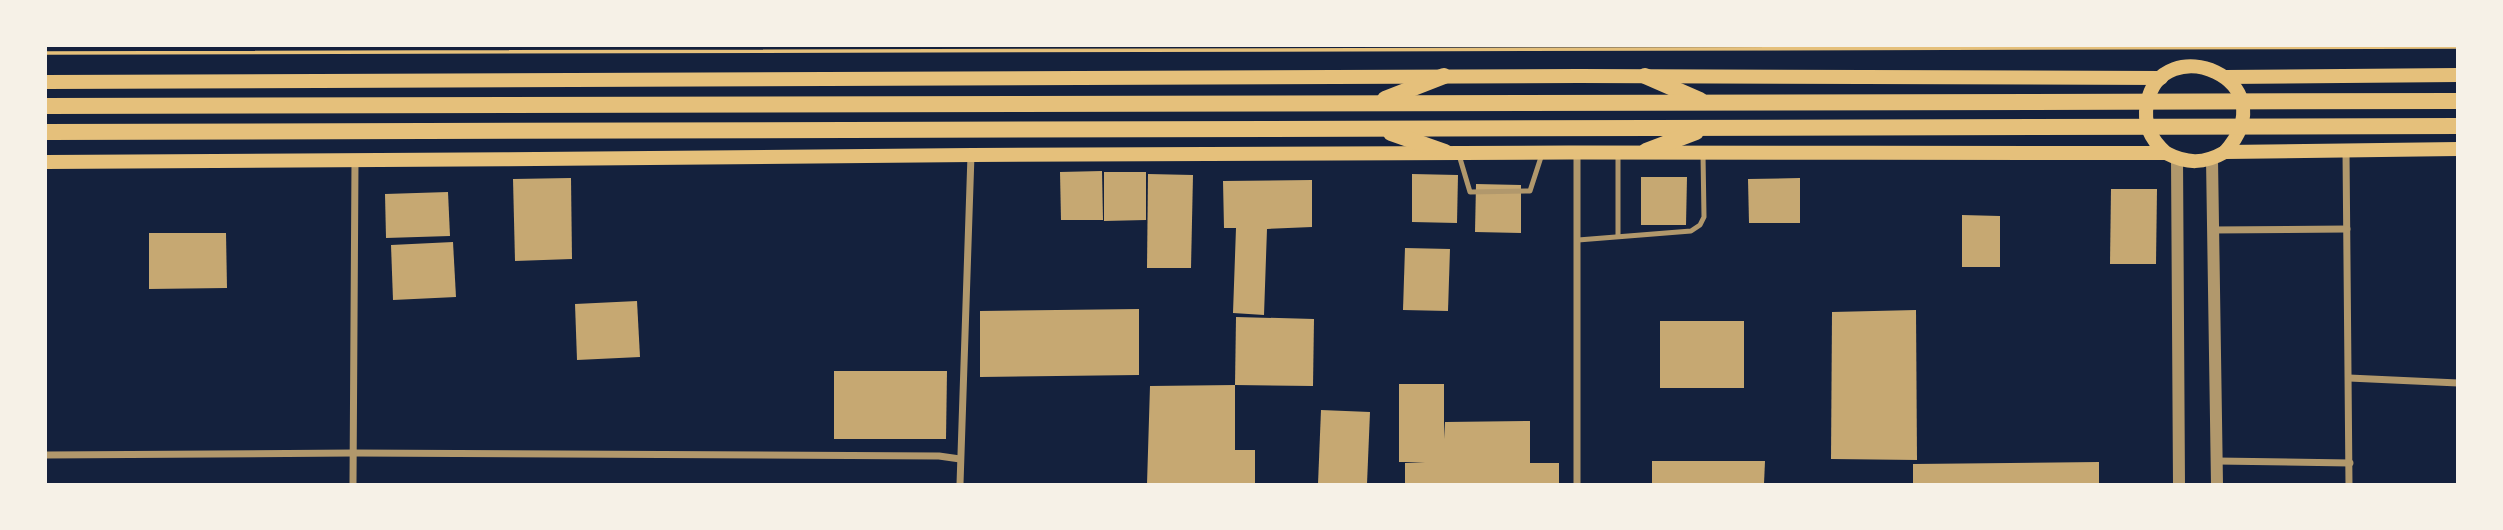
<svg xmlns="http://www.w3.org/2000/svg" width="2503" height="530" viewBox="0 0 2503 530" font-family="'Roboto Condensed',sans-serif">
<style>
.building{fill:#c6a872}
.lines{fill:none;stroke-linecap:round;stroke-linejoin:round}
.path{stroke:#e5c07b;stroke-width:3.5}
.service{stroke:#b1986c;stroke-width:5}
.minor{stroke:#b1986c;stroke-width:7}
.tertiary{stroke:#b1986c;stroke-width:12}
.secondary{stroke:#e5c07b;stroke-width:14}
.primary{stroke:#e5c07b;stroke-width:16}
</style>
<rect width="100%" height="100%" fill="#14213d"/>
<g class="building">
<polygon points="1102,171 1103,220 1061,220 1060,172"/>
<polygon points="1104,172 1146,172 1146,220 1104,221"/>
<polygon points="1148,174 1193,175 1191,268 1147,268"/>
<polygon points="1412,174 1458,175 1457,223 1412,222"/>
<polygon points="1641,177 1687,177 1686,225 1641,225"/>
<polygon points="571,178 572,259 515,261 513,179"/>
<polygon points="1800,178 1800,223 1749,223 1748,179"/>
<polygon points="1312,180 1312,227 1267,229 1264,315 1233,313 1236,228 1224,228 1223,181"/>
<polygon points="1476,184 1521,185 1521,233 1475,232"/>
<polygon points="2111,189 2157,189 2156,264 2110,264"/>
<polygon points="448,192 450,236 386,238 385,194"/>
<polygon points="1962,215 2000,216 2000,267 1962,267"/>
<polygon points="149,233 226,233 227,288 149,289"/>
<polygon points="453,242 456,297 393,300 391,245"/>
<polygon points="1405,248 1450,249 1448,311 1403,310"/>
<polygon points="637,301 640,357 577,360 575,304"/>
<polygon points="1139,309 1139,375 980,377 980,311"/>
<polygon points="1916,310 1917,460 1831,459 1832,312"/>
<polygon points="1236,317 1314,319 1313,386 1235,385"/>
<rect x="1660" y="321" width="84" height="67"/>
<polygon points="834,371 947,371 946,439 834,439"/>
<polygon points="1399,384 1444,384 1444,439 1445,422 1530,421 1530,463 1559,463 1559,484 1405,484 1405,463 1425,462 1399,462"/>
<polygon points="1235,385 1235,450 1255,450 1255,484 1147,484 1150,386"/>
<polygon points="1321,410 1370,412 1367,484 1318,484"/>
<polygon points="1652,461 1765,461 1764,484 1652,484"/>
<polygon points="2099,462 2099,484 1913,484 1913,464"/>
</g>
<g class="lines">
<polyline class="path" points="46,53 2458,47"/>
<g class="service">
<polyline points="1459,155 1470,192 1530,191 1542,154"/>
<polyline points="1618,155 1618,236"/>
<polyline points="1578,240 1691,231 1700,225 1704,217 1703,154"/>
</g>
<g class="minor">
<polyline points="2346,151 2349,484"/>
<polyline points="1577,153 1577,484"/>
<polyline points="2212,230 2347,229"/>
<polyline points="2349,378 2458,383"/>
<polyline points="46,455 353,453 939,456 960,459"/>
<polyline points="2217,461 2350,463"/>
<polyline points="353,484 355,162"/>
<polyline points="960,484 971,155"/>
</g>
<g class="tertiary">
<polyline points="2177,159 2179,484"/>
<polyline points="2212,159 2217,484"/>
</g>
<g class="secondary">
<polyline points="2226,77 2458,75"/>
<polyline points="46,82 1579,76 2161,78"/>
<path d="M2166 153C2151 140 2143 124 2147 104 2161 28 2290 79 2225 152"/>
<path d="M46 162C355 162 663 157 972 155 1370 151 1768 153 2166 153 2187 164 2204 164 2225 152L2458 149"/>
</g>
<g class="primary">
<polyline points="1645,76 1700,100"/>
<polyline points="1385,99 1444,76"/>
<polyline points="46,106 2458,101"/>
<polyline points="46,132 2458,126"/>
<polyline points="1391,133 1445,152"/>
<polyline points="1646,151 1696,132"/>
</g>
</g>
<rect width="2503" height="530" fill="none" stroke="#f6f1e7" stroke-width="94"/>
</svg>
